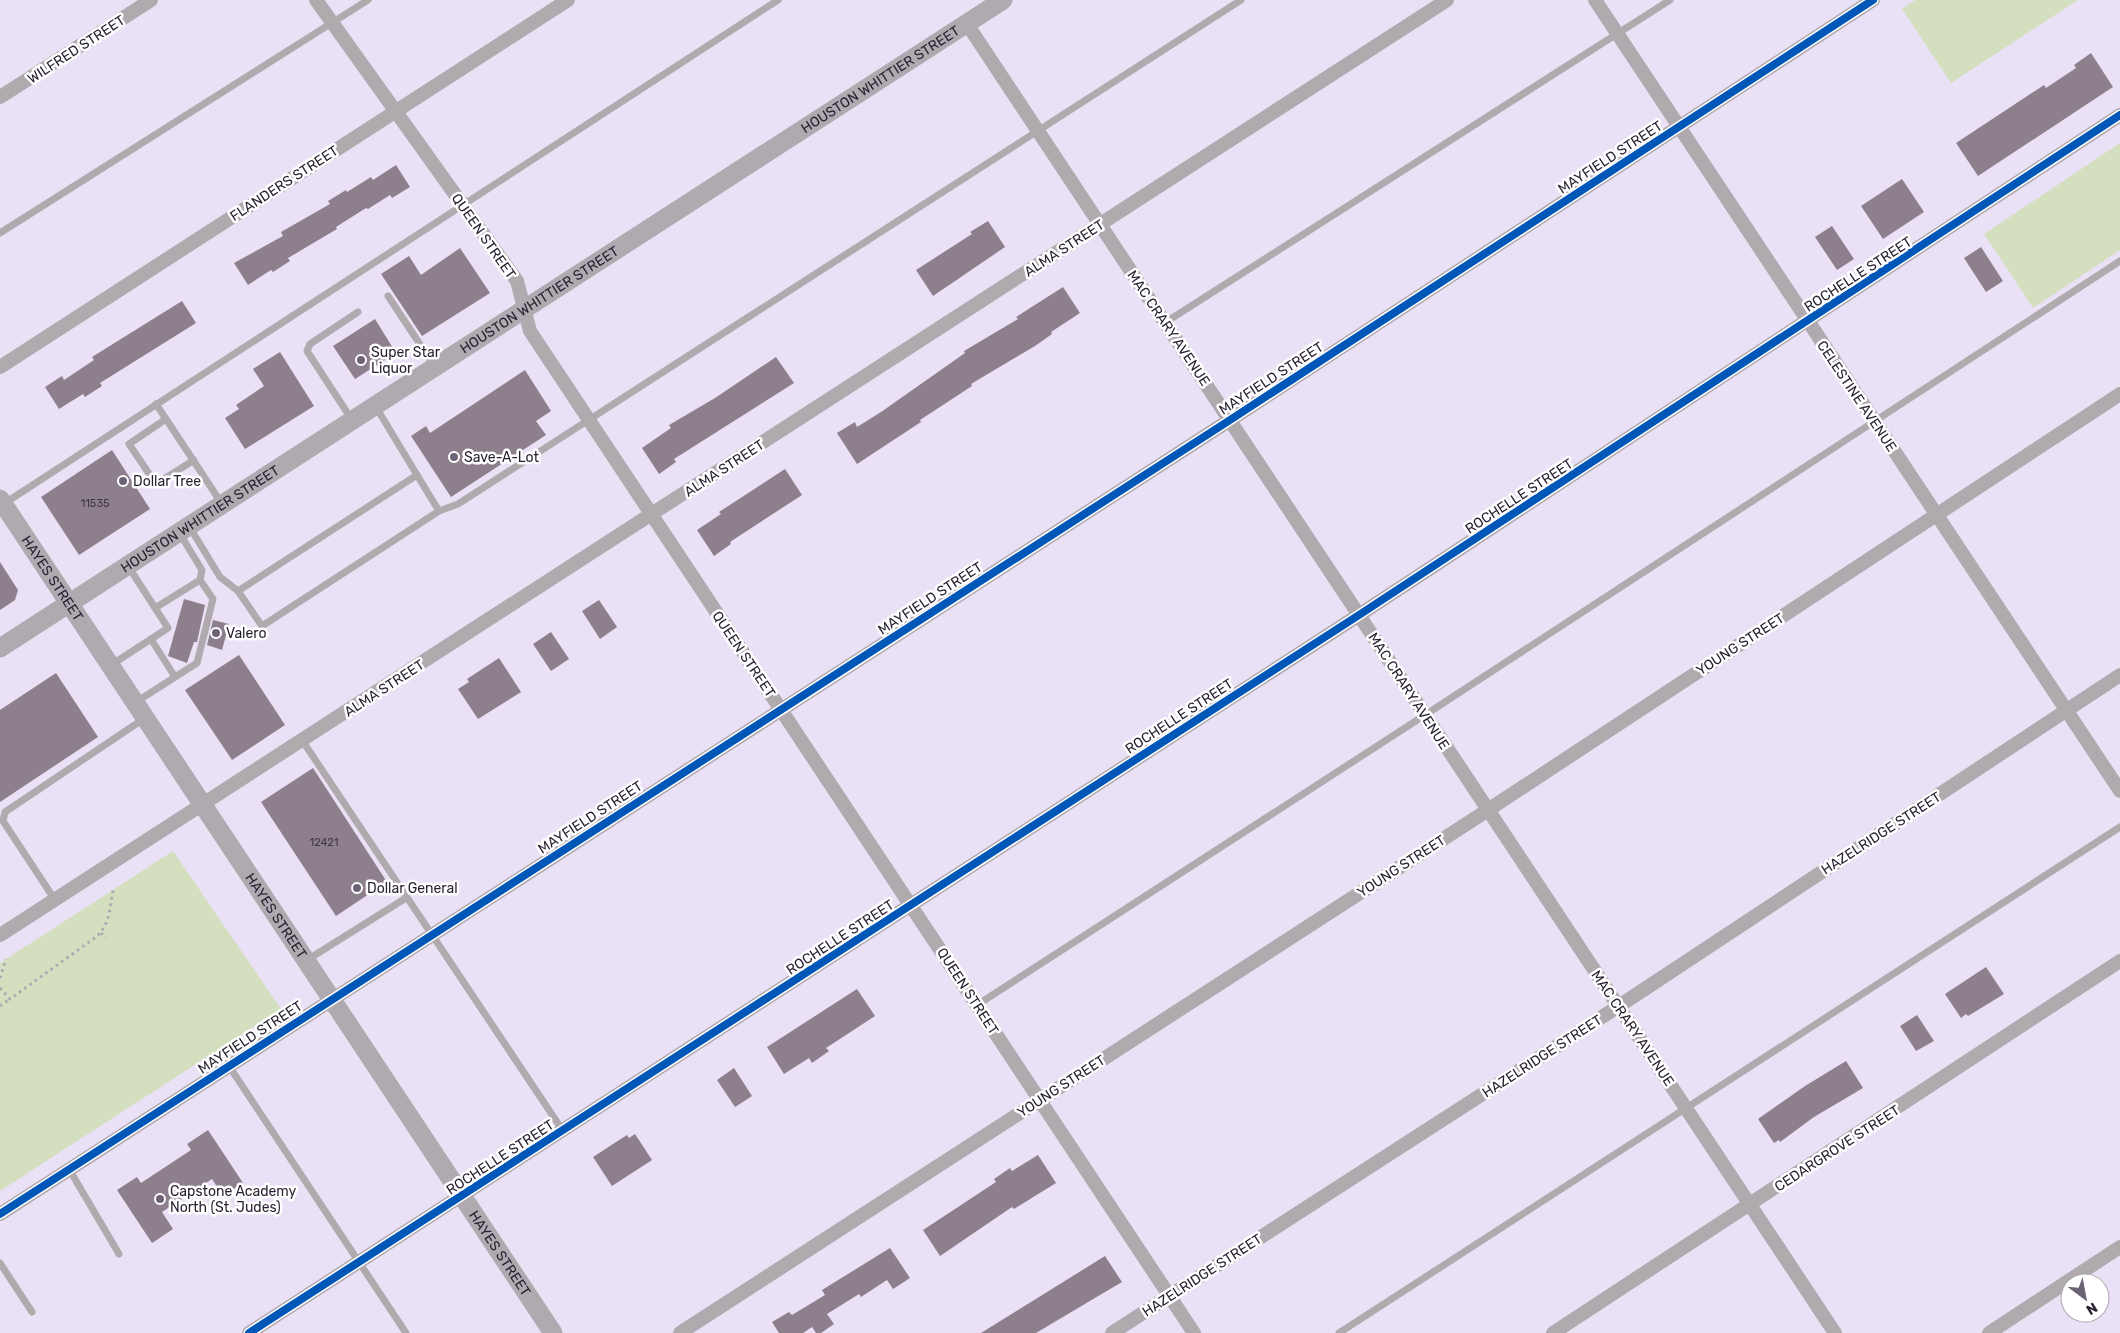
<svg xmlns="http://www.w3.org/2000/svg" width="2120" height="1333" viewBox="0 0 2120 1333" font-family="Rubik,sans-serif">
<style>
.green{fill:#d3dfbf}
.building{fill:#8d808c}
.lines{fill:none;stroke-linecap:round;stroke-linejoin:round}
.path{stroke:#afa9b1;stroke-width:3;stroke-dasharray:2.5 4;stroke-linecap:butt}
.lane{stroke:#b0aaae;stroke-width:7}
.street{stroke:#b0aaae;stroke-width:14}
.secondary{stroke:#b0a9af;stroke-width:19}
.cycleway-casing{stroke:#fff;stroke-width:11}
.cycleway{stroke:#0057b8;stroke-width:8}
.poi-dot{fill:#6c6376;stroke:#fff;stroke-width:2}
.labels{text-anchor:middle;stroke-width:5;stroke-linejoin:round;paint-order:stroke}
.number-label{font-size:11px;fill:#413748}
.street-label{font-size:14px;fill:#281f31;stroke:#fff}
.poi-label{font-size:14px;fill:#281f31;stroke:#fff;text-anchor:start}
</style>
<rect width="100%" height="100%" fill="#eae1f6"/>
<g class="green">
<polygon points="1915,0 2078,0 1951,83 1902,9"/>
<polygon points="2120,143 2120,250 2033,308 1984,234"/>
<polygon points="173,851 281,1009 0,1191 0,963"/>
</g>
<g class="building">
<polygon points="2091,53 2113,87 1978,176 1956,143 2044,85 2046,88 2076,68 2074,65"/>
<polygon points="396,165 410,187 392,198 390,195 368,209 366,208 336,227 337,229 288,258 290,261 273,272 271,270 248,285 234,263 283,236 281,232 330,204 328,201 346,190 347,192 371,177 373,180"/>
<polygon points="1902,179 1924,212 1883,239 1861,206"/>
<polygon points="988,221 1005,247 933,296 916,270 972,234 970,232"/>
<polygon points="1832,226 1854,259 1837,270 1815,237"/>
<polygon points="1981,247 2003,281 1986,292 1964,258"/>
<polygon points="460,248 490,293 422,336 381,274 409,256 421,275"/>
<polygon points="1063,287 1080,313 1051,332 1052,334 1035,346 971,384 972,386 920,420 921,422 857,464 837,433 855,422 857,427 881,412 965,353 964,351 1018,319 1016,317"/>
<polygon points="182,301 196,323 100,383 102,386 85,397 83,394 59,409 45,387 62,376 64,380 94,360 92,357"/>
<polygon points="375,319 396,353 355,379 333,346"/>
<polygon points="280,352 314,406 245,449 225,418 239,409 236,405 264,386 253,369"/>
<polygon points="776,357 794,383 674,459 676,462 659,474 642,448 671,428 669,425 715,398"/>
<polygon points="525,370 551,411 536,421 546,435 451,497 411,436 426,426 430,433"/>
<polygon points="112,450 150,509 79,555 41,497"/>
<polygon points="785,469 802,495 730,542 731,544 714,556 697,530 721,514 719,512"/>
<polygon points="0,562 18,590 15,600 0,610"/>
<polygon points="184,599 205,605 197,642 194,642 187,663 168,656"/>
<polygon points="599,600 617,627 600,639 582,611"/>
<polygon points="213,620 229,624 222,650 207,645"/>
<polygon points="551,632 569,659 551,671 533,644"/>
<polygon points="239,655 285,725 232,760 185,690"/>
<polygon points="499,658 521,692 478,719 458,689 469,682 467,679"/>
<polygon points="56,673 98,737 0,802 0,710"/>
<polygon points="313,768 387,882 336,916 261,802"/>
<polygon points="1986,967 2004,994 1968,1016 1966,1014 1961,1018 1945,994"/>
<polygon points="857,989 875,1016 826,1048 829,1051 812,1063 809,1058 784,1074 767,1047"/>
<polygon points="1917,1015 1934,1041 1916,1051 1900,1026"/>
<polygon points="1846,1061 1863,1088 1814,1117 1780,1142 1779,1140 1774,1143 1758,1119 1805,1086"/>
<polygon points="734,1068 752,1096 735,1107 717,1080"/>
<polygon points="208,1130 243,1183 223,1196 212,1179 162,1212 173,1229 152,1243 117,1190 137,1177 141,1183 191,1150 187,1144"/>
<polygon points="635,1134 652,1160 612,1186 593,1157 627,1135 629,1138"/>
<polygon points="1038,1155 1056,1183 1014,1209 1012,1207 940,1256 923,1230 996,1182 994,1179 1010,1168 1012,1171"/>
<polygon points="890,1248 910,1278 893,1289 887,1280 861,1297 859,1294 827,1314 834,1324 821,1333 816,1333 812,1327 803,1333 779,1333 772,1322 789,1312 792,1315 825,1295 822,1290"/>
<polygon points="1105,1256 1122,1282 1105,1292 1036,1333 981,1333"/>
</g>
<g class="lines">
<g class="path">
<polyline points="101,933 106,938"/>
<polyline points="0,978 6,959"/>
<path d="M0 988 10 999 96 937C110 924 110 908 113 890"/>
<polyline points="0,1006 10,999"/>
</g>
<g class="lane">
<polyline points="0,233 368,0"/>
<polyline points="388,296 435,367"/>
<polyline points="1166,322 1670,0"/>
<polyline points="156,404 166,419"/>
<polyline points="376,407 417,475 238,591 262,626 439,511 458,504 1241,0"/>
<polyline points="352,420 307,351 310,344 358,312"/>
<polyline points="194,460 156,484 129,444 166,419 222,504"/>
<polyline points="417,475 439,511"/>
<polyline points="5,503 778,0"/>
<polyline points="189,526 220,577 238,591"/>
<polyline points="155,608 200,580"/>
<polyline points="151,639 175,677"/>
<polyline points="111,665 168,628 128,566"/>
<polyline points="136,702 197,663 213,599 200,580 202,570 180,534"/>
<polyline points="302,740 563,1131"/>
<polyline points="55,900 3,821 5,812 145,718"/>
<polyline points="307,960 406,898"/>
<polyline points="977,1005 1425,715 2120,261"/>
<polyline points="229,1066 406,1333"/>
<polyline points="69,1169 119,1254"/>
<polyline points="0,1263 32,1312"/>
<polyline points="1339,1333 2120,827"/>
</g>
<g class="street">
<polyline points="316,0 517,281 530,331 1194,1333"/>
<polyline points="1595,0 2120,791"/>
<polyline points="967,24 1835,1333"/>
<polyline points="0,97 151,0"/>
<polyline points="0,367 568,0"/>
<polyline points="0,935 1447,0"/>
<polyline points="0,1214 1230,420 1873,0"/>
<polyline points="249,1333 1359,615 2120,115"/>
<polyline points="680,1333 1488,810 2120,394"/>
<polyline points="1112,1333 1619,1006 2120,675"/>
<polyline points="1553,1333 2120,961"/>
<polyline points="1989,1333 2120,1247"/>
</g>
<g class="secondary">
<path id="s1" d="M0 499 553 1333"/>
<path id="s2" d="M0 648 1003 0"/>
</g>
<defs>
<g id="cycleway">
<polyline points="0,1214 1230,420 1873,0"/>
<polyline points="249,1333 1359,615 2120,115"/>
</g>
</defs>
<use href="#cycleway" class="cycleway-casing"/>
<use href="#cycleway" class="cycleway"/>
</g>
<g class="poi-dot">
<circle cx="361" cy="360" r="5"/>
<circle cx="454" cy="457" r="5"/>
<circle cx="123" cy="481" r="5"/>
<circle cx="216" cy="633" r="5"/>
<circle cx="357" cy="888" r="5"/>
<circle cx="160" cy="1199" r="5"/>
</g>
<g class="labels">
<g class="number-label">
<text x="95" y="507">11535</text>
<text x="324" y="846">12421</text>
</g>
<g class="street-label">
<text transform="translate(76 49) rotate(-33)" y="5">WILFRED STREET</text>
<text dy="5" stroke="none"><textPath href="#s2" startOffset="1048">HOUSTON WHITTIER STREET</textPath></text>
<text transform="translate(1610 157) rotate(-33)" y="5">MAYFIELD STREET</text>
<text transform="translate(284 183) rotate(-33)" y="5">FLANDERS STREET</text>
<text transform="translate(484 236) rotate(55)" y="5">QUEEN STREET</text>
<text transform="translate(1064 248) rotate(-33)" y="5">ALMA STREET</text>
<text transform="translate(1858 274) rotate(-33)" y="5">ROCHELLE STREET</text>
<text dy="5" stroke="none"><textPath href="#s2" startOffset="642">HOUSTON WHITTIER STREET</textPath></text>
<text transform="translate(1169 328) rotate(56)" y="5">MAC CRARY AVENUE</text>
<text transform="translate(1271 378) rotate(-33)" y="5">MAYFIELD STREET</text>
<text transform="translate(1857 396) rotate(56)" y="5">CELESTINE AVENUE</text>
<text transform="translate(724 468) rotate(-33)" y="5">ALMA STREET</text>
<text transform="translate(1519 496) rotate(-33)" y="5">ROCHELLE STREET</text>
<text dy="5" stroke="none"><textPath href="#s2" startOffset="238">HOUSTON WHITTIER STREET</textPath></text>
<text dy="5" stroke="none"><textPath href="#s1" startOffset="95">HAYES STREET</textPath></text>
<text transform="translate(930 598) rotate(-33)" y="5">MAYFIELD STREET</text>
<text transform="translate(1740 644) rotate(-33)" y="5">YOUNG STREET</text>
<text transform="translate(744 654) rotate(56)" y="5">QUEEN STREET</text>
<text transform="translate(384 688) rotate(-33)" y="5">ALMA STREET</text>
<text transform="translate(1409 691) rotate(57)" y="5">MAC CRARY AVENUE</text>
<text transform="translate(1179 716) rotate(-33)" y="5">ROCHELLE STREET</text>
<text transform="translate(590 817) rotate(-33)" y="5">MAYFIELD STREET</text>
<text transform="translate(1881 833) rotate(-33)" y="5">HAZELRIDGE STREET</text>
<text transform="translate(1401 866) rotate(-33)" y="5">YOUNG STREET</text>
<text dy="5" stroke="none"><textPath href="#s1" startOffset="500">HAYES STREET</textPath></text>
<text transform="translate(840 937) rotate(-33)" y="5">ROCHELLE STREET</text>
<text transform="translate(968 991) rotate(57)" y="5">QUEEN STREET</text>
<text transform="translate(1633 1028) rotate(56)" y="5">MAC CRARY AVENUE</text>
<text transform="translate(250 1037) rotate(-33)" y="5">MAYFIELD STREET</text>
<text transform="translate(1542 1056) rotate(-33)" y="5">HAZELRIDGE STREET</text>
<text transform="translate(1061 1086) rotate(-33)" y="5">YOUNG STREET</text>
<text transform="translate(1837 1148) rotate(-33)" y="5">CEDARGROVE STREET</text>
<text transform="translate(500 1157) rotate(-33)" y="5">ROCHELLE STREET</text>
<text dy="5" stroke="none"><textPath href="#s1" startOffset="905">HAYES STREET</textPath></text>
<text transform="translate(1202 1275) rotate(-33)" y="5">HAZELRIDGE STREET</text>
</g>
<g class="poi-label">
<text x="371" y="357">Super Star<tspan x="371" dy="16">Liquor</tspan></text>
<text x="464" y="462">Save-A-Lot</text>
<text x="133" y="486">Dollar Tree</text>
<text x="226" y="638">Valero</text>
<text x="367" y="893">Dollar General</text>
<text x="170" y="1196">Capstone Academy<tspan x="170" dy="16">North (St. Judes)</tspan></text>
</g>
</g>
<g transform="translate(2085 1298) rotate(148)"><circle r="24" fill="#ffffff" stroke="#a9a5ad"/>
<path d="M0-4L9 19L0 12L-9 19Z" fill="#6c6376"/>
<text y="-8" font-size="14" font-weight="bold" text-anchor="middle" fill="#281f31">N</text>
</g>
</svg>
